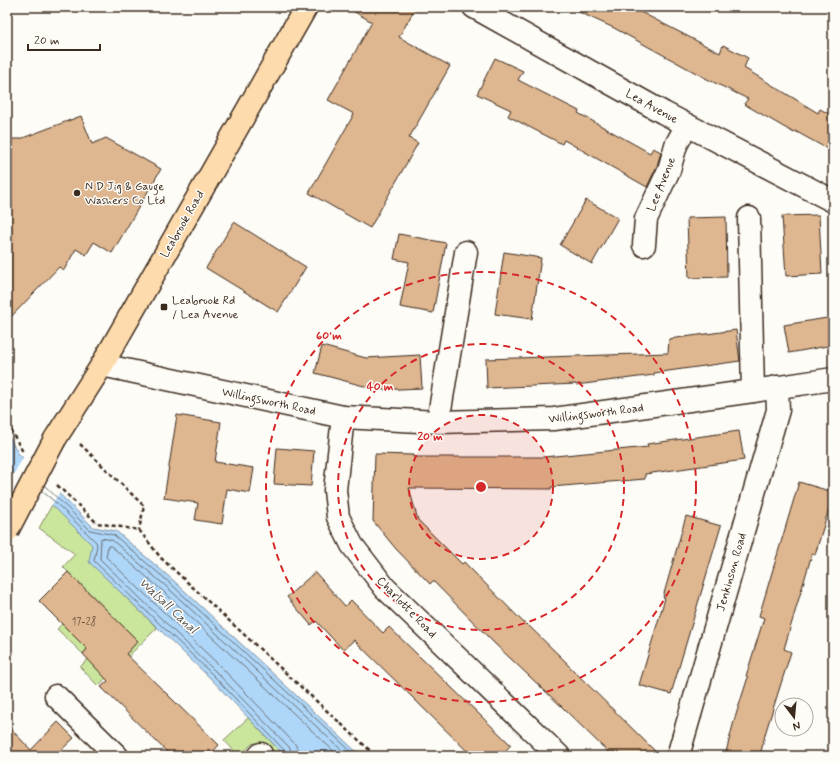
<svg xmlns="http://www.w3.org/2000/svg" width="840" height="763" viewBox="0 0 840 763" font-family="Mynerve,sans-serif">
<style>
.green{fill:#cae69d;stroke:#82885e}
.water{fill:#aed6f8;stroke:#8091a1}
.pier{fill:#fdfcf7}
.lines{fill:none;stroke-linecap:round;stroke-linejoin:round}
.shore{stroke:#696f75;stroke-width:1}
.building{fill:#deb68f;stroke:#3b2a1e}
.street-casing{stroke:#3b2a1e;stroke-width:25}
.primary-casing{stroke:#3b2a1e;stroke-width:25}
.path{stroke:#3b2a1e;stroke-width:2.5;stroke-dasharray:4 3;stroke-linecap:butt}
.street{stroke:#fdfcf7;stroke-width:22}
.primary{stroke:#fedbac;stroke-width:22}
.primary-bridge-casing{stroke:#3b2a1e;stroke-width:25;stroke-linecap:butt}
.primary-bridge{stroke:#fedbac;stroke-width:22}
.ring{fill:none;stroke:#d62828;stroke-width:2;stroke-dasharray:7 5}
.poi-dot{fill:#3b2a1e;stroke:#fdfcf7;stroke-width:1.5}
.labels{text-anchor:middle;stroke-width:3;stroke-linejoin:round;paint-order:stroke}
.number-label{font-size:10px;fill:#644d3a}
.street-label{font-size:12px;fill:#3b2a1e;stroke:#fdfcf7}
.poi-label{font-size:12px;fill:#3b2a1e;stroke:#fdfcf7;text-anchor:start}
.water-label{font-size:13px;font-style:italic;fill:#585554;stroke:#fdfcf7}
.centre{fill:#d62828;stroke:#fdfcf7;stroke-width:2}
.ring-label{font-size:12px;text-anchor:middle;font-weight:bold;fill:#d62828;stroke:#fdfcf7;stroke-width:3;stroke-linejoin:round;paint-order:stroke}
</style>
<rect width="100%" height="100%" fill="#fdfcf7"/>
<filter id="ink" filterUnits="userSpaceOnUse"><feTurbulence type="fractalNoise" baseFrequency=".025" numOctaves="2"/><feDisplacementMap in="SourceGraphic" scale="8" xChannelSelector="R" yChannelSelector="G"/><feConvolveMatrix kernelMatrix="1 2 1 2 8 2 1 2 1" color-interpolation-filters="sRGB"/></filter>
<g filter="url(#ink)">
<g class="green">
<polygon points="52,505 93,545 90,562 157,628 98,686 80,667 88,659 109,671 138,641 63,567 75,554 39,528"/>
<polygon points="62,624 87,649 83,654 57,629"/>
<polygon points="248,718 281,752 276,756 266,756 253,743 239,756 224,740"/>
</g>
<polygon class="water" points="7,433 18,453 93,527 116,531 174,581 361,756 285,756 210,678 89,562 92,545 52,505 7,469"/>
<polygon class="pier" points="24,456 60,492 51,506 13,475"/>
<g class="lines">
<g class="shore">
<polyline points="44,485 90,530 114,535 171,584 356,756"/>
<polyline points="42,491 55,502 96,542 97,545 94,561 213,675 286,752 287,756"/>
<polyline points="293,756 290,748 216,672 100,559 101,538 112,540 168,588 348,756"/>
<polyline points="299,756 298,750 295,744 221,667 106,557 108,546 111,546 164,592 339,756"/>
</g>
</g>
<g class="building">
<polygon points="346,7 416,7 399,37 450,66 409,138 418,143 370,228 309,193 354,114 328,100 372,22"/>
<polygon points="568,7 631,7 720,53 723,45 748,58 744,68 818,113 820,109 833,116 833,152 795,131 794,133 744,104 748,99 707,79 614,28"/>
<polygon points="495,58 523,71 518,80 579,111 578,113 650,153 653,148 661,152 657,166 647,187 564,140 562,144 508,116 511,110 477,94"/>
<polygon points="81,116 92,144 106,138 161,169 112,253 94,242 86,255 76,249 64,270 59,267 7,321 7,139 20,139"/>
<polygon points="586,200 618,218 592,264 560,245"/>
<polygon points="819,215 822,274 786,276 782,216"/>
<polygon points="726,217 727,277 689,278 687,218"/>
<polygon points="234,222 306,267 278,312 206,268"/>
<polygon points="399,234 446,243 433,313 400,307 409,262 394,259"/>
<polygon points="504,252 541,258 532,319 495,314"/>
<polygon points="833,317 833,345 789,353 784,325"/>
<polygon points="736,330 740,361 654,373 654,375 576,385 576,384 487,388 486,359 668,353 669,339"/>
<polygon points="322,346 366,358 420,355 422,388 379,390 315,373"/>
<polygon points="177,415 221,422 215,462 254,468 250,493 227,489 222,524 195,520 198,503 164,498"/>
<polygon points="739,431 744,460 645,474 645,479 551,487 551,489 409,488 418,520 462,564 464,562 526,625 527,624 567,663 566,663 660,756 612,756 561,706 494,643 433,581 430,584 396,549 373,521 375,454 413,455 413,457 544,457 648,447 647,444"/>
<polygon points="277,448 314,451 311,486 274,484"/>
<polygon points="799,482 833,492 833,495 815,555 812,554 784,649 791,652 766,731 760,756 725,756 734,721 748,677 746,676 764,618 759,616"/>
<polygon points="686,516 721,526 671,694 639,685 665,598 663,597"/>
<polygon points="68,572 138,641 126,654 219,745 209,756 171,756 101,687 108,681 83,654 87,649 39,601"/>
<polygon points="315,572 345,606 351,600 383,633 389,627 511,745 500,756 472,756 354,640 343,650 316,621 311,625 287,597"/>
<polygon points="58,722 74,738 55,756 7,756 7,725 31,750"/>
</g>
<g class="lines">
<defs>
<g id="street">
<polyline points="474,7 664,113 833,201"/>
<polyline points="749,218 753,391"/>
<polyline points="644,245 646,219 669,170 676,145 687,125"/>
<polyline points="102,365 343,417 438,422 554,419 753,391 833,379"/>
<polyline points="343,417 335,490 338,517 352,545 385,588 559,756"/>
<polyline points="438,422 466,252"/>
<polyline points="56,696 117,756"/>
<polyline points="259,756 261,754"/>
<polyline points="678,756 778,410 777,387"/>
</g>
<polyline id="primary" points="55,439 102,365 306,7"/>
</defs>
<use href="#street" class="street-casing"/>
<use href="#primary" class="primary-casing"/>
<g class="path">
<polyline points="7,423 23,452"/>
<polyline points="80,444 144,506 139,530"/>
<polyline points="57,485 97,523 139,530 161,558 376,756"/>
</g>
<use href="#street" class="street"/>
<use href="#primary" class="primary"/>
<defs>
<polyline id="primary-bridge" points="7,531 55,439"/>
</defs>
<use href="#primary-bridge" class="primary-bridge-casing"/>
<use href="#primary-bridge" class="primary-bridge"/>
</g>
</g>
<circle cx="481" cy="487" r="72" fill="#d62828" fill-opacity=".12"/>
<g class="ring">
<circle cx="481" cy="487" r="72"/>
<circle cx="481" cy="487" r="143"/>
<circle cx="481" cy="487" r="215"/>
</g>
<g class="poi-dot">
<circle cx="77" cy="193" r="4"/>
<rect x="160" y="303" width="8" height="8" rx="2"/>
</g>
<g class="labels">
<g class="number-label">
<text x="84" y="625">17-28</text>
</g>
<g class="street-label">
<text transform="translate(652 106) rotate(29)" y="4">Lea Avenue</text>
<text transform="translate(661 184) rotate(-68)" y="4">Lee Avenue</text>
<text transform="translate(182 224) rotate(-60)" y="4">Leabrook Road</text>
<text transform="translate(269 401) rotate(12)" y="4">Willingsworth Road</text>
<text transform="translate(596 413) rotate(-7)" y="4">Willingsworth Road</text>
<text transform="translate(731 572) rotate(-74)" y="4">Jenkinson Road</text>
<text transform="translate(407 607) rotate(46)" y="4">Charlotte Road</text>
</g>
<g class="poi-label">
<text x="85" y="190">N D Jig &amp; Gauge<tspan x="85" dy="14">Washers Co Ltd</tspan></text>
<text x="172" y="304">Leabrook Rd<tspan x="172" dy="14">/ Lea Avenue</tspan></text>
</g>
<g class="water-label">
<text transform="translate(169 605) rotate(43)" y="5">Walsall Canal</text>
</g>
</g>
<circle cx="481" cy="487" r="6" class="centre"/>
<g class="ring-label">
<text x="329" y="339">60 m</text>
<text x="380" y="390">40 m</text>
<text x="430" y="440">20 m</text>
</g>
<rect width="840" height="763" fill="none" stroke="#fdfcf7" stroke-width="24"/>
<rect x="12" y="12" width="816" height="739" fill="none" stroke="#3b2a1e" stroke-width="1.5" filter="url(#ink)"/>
<g transform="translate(794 717) rotate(164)"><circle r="19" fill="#fdfcf7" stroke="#afa8a0"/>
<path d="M0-3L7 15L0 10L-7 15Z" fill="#3b2a1e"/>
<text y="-6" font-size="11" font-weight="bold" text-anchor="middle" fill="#3b2a1e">N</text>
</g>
<path d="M28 44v6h72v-6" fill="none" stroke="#3b2a1e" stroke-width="2"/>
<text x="34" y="44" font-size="12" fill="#3b2a1e" stroke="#fdfcf7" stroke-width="3" paint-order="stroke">20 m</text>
</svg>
